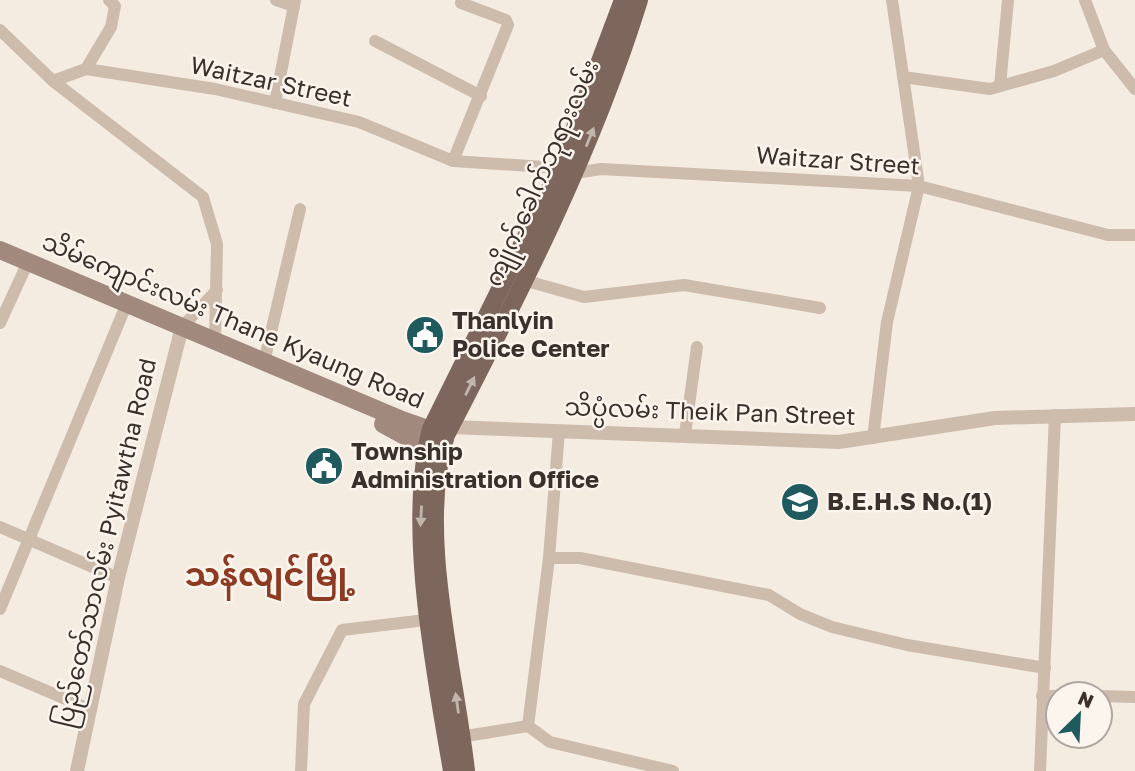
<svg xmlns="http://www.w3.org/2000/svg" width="1135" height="771" viewBox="0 0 1135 771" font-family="'Golos Text','Noto Sans Myanmar',sans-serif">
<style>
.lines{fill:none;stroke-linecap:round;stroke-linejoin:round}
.minor{stroke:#cdbbac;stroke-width:12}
.tertiary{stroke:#cdbbac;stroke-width:14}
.secondary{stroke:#a18a7d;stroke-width:18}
.primary{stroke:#7d675c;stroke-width:18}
.oneway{fill:#c2b5ac}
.labels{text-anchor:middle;stroke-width:5;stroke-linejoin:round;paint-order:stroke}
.street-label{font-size:24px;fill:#3b302b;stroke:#fbf5ee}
.poi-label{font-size:24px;font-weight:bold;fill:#3b302b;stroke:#fbf5ee;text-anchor:start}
.district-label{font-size:32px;font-weight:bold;fill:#8c3b22;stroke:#fbf5ee}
</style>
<rect width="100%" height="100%" fill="#f4ebe1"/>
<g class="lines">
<g class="minor">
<polyline points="276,0 294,6"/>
<polyline points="1085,0 1104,50 1135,89"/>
<polyline points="0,30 53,81 203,197 217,244 215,341"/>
<polyline points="375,41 481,96"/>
<polyline points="86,69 111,27 115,6 109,0"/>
<polyline points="903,77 990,89 1054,71 1104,50"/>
<polyline points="53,81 86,69 215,89 359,122 453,161 560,168"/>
<polyline points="1000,86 1008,0"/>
<polyline points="275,103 295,0"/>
<polyline points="453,161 508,25 506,20 461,3"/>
<polyline points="575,173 601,169 919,186 1108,235 1135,235"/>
<polyline points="523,280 584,297 684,285 820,308"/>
<polyline points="0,323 28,262"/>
<polyline points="182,327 217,290"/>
<polyline points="264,362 300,209"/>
<polyline points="685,434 697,347"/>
<polyline points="873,438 887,322 919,186 892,0"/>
<polyline points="0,527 118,578"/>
<polyline points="549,558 580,558 769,595 800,614 832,627 907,645 1045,668"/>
<polyline points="0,609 127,303"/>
<polyline points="0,671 89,709"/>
<polyline points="1042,696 1058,696"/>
<polyline points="1100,696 1135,697"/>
<polyline points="528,726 549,558 559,431"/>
<polyline points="454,738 528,726 550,742 673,771"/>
<polyline points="301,771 304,704 342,630 434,619"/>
<polyline points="1040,771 1055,415"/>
</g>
<g class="tertiary">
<polyline points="450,427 839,442 995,418 1135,414"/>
<polyline points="77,771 118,578 182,327"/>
</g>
<g class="secondary">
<polyline points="0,250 402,420 425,428 446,427"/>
<polyline points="383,424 438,454"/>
</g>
<g class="primary">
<path d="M452 771C435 670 406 527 431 429L560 168 623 0"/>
<path d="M466 771C455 670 416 532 446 435 519 294 592 152 639 0"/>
</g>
</g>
<defs><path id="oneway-solid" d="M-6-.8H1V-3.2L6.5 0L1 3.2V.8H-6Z" transform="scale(1.75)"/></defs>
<g class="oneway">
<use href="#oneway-solid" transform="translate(590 137) rotate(-68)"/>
<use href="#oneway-solid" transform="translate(470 386) rotate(-64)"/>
<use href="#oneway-solid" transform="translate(421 516) rotate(93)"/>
<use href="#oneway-solid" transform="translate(457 703) rotate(-98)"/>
</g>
<defs>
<symbol id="civic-disc" viewBox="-11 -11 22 22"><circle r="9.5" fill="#1f5a5e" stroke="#fbf5ee"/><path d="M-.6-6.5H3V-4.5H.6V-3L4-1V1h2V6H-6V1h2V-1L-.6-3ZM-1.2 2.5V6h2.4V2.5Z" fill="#fff"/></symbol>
<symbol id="school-disc" viewBox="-11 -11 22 22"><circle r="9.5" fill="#1f5a5e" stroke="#fbf5ee"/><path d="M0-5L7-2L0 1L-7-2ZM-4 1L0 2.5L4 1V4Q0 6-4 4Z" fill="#fff"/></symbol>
</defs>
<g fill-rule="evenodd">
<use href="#civic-disc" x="403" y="313" width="44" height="44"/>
<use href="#civic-disc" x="302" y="444" width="44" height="44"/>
<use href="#school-disc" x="778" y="480" width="44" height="44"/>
</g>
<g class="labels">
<g class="street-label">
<text transform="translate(271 82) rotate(12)" y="8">Waitzar Street</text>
<text transform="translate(838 161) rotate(4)" y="8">Waitzar Street</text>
<text transform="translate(542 173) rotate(-66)" y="8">ကျိုက်ခေါက်ဘုရားလမ်း</text>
<text transform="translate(233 321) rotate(23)" y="8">သိမ်ကျောင်းလမ်း Thane Kyaung Road</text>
<text transform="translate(710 412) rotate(2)" y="8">သိပ္ပံလမ်း Theik Pan Street</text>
<text transform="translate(106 543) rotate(-77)" y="8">ပြည်တော်သာလမ်း Pyitawtha Road</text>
</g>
<g class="poi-label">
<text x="452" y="329">Thanlyin<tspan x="452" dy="28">Police Center</tspan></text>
<text x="351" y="460">Township<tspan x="351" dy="28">Administration Office</tspan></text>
<text x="827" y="510">B.E.H.S No.(1)</text>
</g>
<g class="district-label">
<text x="270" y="586">သန်လျင်မြို့</text>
</g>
</g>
<g transform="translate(1079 715) rotate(24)"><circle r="33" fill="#fbf5ee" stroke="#aea6a0" stroke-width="2"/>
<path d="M0-5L12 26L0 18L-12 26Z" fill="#1f5a5e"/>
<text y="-10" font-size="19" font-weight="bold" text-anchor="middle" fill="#3b302b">N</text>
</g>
</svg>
